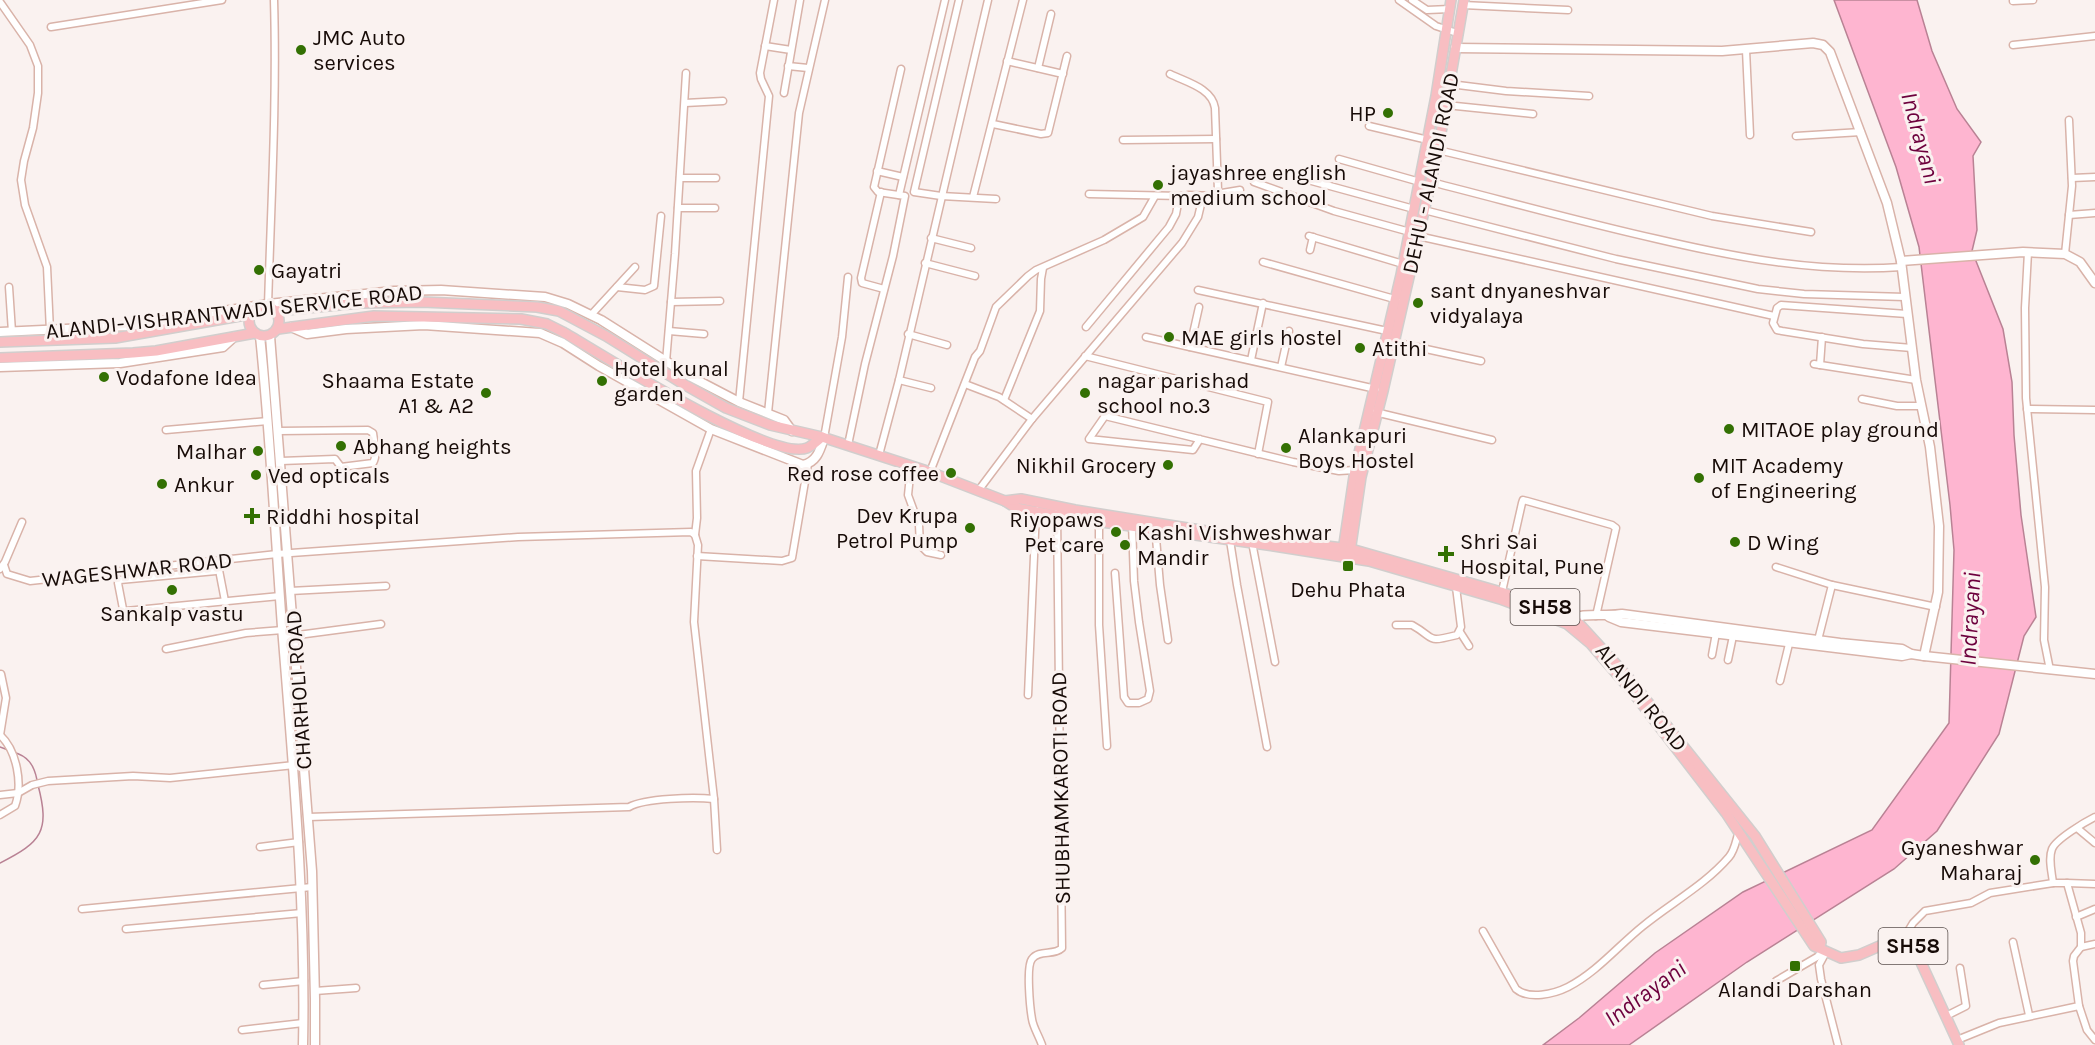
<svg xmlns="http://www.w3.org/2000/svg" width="2095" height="1045" viewBox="0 0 2095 1045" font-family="Karla,sans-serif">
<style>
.water{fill:#feb5d0;stroke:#b98294;stroke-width:1.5}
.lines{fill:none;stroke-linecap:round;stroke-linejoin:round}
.stream{stroke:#b98294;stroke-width:1.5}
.street-casing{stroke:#d9b3a9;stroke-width:9}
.secondary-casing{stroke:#d9b3a9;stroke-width:11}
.primary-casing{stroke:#d1cecd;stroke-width:12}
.street{stroke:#fff;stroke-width:6}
.secondary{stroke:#fff;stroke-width:8}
.primary{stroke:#f8bec2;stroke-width:9}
.poi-dot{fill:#337003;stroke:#faf2f0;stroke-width:2}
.labels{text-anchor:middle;stroke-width:6;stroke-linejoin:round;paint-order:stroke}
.shield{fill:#faf2f0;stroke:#5b504d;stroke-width:1.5}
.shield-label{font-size:21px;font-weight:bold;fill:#170b07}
.poi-label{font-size:22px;fill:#170b07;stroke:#faf2f0;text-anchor:start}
.street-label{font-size:22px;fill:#170b07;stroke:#faf2f0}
.water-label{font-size:24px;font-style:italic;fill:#6d003d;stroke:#faf2f0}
</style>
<rect width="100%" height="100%" fill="#faf2f0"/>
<polygon class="water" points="1834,0 1917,0 1932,51 1957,109 1981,142 1973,156 1977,230 1972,251 2003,329 2012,382 2014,435 2021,515 2036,617 2024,636 1999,734 1937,831 1894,869 1747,962 1629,1045 1543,1045 1579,1018 1655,953 1743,892 1872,830 1949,723 1954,550 1950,505 1919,247 1896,167"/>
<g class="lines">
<g class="stream">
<polyline points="0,747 8,750"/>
<path d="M13 752C28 756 34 765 37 780"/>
<path d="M0 863C42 842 50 831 38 785"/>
</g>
<defs>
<g id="street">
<polyline points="959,0 914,192 941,196 996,199"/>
<polyline points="1399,0 1436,26 1457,33"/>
<polyline points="1412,0 1427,10 1450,9"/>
<polyline points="2013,1 2033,0"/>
<polyline points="0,2 30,45 38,66 38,93 33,128 24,161 21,180 25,205 47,267 50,331"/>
<polyline points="1463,5 1568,10"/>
<polyline points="51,27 222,0"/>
<polyline points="2013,45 2095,36"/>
<polyline points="765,46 791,50"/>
<polyline points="1746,50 1750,135"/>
<polyline points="1007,61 1063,74"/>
<polyline points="788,66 808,68"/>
<polyline points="1038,68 1051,14"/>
<polyline points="1450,84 1506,91 1589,96"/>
<polyline points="784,93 800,0"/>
<polyline points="685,103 723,101"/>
<polyline points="1446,105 1533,114"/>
<polyline points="993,124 1041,134 1048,133 1067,56"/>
<polyline points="1369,126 1428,140"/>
<polyline points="1796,136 1861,132"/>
<polyline points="1123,140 1216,139"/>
<polyline points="1438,150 1712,216 1811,232"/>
<polyline points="1339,159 1420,182"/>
<polyline points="877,171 903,177"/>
<polyline points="1297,177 1414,209"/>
<polyline points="680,178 716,178"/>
<polyline points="2072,178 2095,177"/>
<polyline points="1254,182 1334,211 1410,232"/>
<path d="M1431 182C1506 201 1581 222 1657 239 1738 258 1818 273 1902 267"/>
<polyline points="881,192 861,278 862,283 884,289"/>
<polyline points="1089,194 1181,196"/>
<polyline points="1216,194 1240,190"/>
<polyline points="899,195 945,0"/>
<polyline points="973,197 1023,0"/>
<polyline points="678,208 715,208"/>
<polyline points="1424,210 1616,259 1758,289 1804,294 1905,297"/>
<polyline points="2069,215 2095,213"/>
<polyline points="1309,236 1403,264"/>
<polyline points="1418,236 1774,316"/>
<polyline points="931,238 971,248"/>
<polyline points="1310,250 1313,237"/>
<polyline points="2028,252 2025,308 2026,398 2045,587 2044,640 2050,670"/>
<polyline points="2065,254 2072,186 2069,120"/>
<polyline points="1263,262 1398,300"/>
<polyline points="925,263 975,276"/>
<polyline points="9,287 12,332"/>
<polyline points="617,287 645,290 654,286 661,216"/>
<polyline points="1198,290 1387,331"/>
<polyline points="671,302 720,301"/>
<path d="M268 306C271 204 277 102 274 0"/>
<polyline points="1199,307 1190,347 1376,389"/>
<polyline points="1907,314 1781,305 1777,308 1773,323 1777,330 1782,331 1863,344 1912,348"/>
<polyline points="591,315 635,267"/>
<path d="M1086 327 1169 227 1176 214 1179 198 1188 195 1215 196 1218 191 1215 108C1212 88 1186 82 1170 74"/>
<polyline points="669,331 704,334"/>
<polyline points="908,334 947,345"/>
<polyline points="1146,337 1190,347"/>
<polyline points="1394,342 1481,361"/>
<polyline points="1085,356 1268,402 1258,454"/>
<polyline points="1251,360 1263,303"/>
<polyline points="666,362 675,254 686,73"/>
<polyline points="1814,364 1916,380"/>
<polyline points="1820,365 1822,337"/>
<polyline points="1281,367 1289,331"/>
<polyline points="899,380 931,388"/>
<polyline points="965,384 999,397 1032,419"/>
<polyline points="1862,399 1897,406 1921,406"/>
<polyline points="1004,400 1040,311 1041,279 1043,268"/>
<polyline points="739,402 769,96 761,79 760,73 774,0"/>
<polyline points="2027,409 2095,410"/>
<polyline points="1375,412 1492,440"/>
<polyline points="768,413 799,113 825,0"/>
<polyline points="166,430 268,421"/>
<path d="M279 431 368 430 373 433C374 442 378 455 373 463L341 467 335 459 281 461"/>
<polyline points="824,438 842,337 848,277"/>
<polyline points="1200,439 1193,450 1089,439 1105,416 1293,462 1339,471 1355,470"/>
<polyline points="848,445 865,364 893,256 905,196 878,192 874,187 901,69"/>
<polyline points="879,455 899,380 988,0"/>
<polyline points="911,466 908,495 919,525 920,545 927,552 941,555"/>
<polyline points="930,472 975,357 980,351 996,307 1028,276 1036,270 1104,240 1143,217 1155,196"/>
<polyline points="978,491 1032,419 1182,243 1198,217 1203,196"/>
<polyline points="1099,519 1099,625 1107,746"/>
<polyline points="1155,526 1160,585 1168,640"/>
<polyline points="1229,534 1237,585 1267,747"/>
<polyline points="695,535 697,518 696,471 711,429"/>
<polyline points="1251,537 1275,662"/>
<polyline points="697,556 782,561 792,558 808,464"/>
<polyline points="218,561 220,567 216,571 120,580 118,583 123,609 126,611 280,596"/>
<polyline points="4,565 7,574 30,581 277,554 518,537 691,532 695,535 698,545 694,622 714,799 717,850"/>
<polyline points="1776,567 1832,585 1817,644"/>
<polyline points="0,569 5,562 22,522"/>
<polyline points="219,570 225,601"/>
<polyline points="1115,573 1124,697 1128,703 1139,703 1148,699 1150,691 1139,622 1134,581 1132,523"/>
<polyline points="1832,585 1936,607"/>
<polyline points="290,591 386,586"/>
<polyline points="1501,596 1522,503 1523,500 1527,501 1612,525 1616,528 1596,616"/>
<path d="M1396 625H1412C1437 639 1425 643 1457 635L1461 627 1456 587"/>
<polyline points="1460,632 1469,646"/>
<polyline points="283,637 381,624"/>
<polyline points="166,649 246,633 283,630"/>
<polyline points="1712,655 1716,633"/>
<polyline points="1728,660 1733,636"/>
<polyline points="1780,681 1789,644"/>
<polyline points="1028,695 1036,510"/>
<path d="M0 735C17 751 23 784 15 806L0 815"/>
<polyline points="0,735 6,698 1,674"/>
<polyline points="0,795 18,793 32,785 48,781 133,776 170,778 304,764"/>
<path d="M308 817 629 807C645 798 694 797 714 799"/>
<polyline points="2077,828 2095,843"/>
<polyline points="260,847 299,842"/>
<polyline points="2067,883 2095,884"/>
<polyline points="82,909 312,887"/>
<polyline points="2076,917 2095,909"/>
<polyline points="126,929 302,913"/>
<path d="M1483 931 1516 989C1529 1000 1554 994 1568 987 1597 972 1618 946 1643 926 1671 903 1705 885 1729 857 1735 850 1736 840 1739 831"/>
<path d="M1904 938 1913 923 1925 911 1971 903 1990 893 2053 883C2052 873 2048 859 2052 849 2056 839 2085 822 2095 817"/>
<polyline points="2013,942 2029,1015"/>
<polyline points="2081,947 2095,944"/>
<polyline points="1826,952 1819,965 1821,979 1838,1045"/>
<polyline points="1776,981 1817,957 1823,951"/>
<polyline points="263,985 304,981"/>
<polyline points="315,991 356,988"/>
<polyline points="2079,1006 2087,1030 2095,1040"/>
<polyline points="1946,1016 1966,1006 1960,968"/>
<polyline points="242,1030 303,1023"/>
<polyline points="1957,1040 1999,1023 2079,1006 2073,961 2074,956 2081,947 2081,933 2067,883 2053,883"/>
<path d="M1042 1045C1039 1036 1033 1027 1032 1019 1030 1008 1026 966 1032 959 1039 949 1054 956 1062 948L1057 513"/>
</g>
<g id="secondary">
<polyline points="1455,48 1722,51 1813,43 1823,45 1830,52 1887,203 1901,261 1916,380 1930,447 1939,526 1938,592 1924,656"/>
<polyline points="1901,261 2023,252 2065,254 2080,262 2095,283"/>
<path d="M291 327 307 334 346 329 424 325 540 333 563 343 599 366 711 429 803 465C817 462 820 450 824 438"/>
<polyline points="0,332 129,326 268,304 394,291 441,290 545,297 568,304 601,320 691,377 739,402 784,420 792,431"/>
<path d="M260 336C270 433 275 530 282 627 293 766 306 905 303 1045"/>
<polyline points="270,336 312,871 315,999 315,1045"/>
<polyline points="0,367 120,363 223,347 234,337"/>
<polyline points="1609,617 1621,622 1902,656 1911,654"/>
<path d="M1569 621C1580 611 1607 617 1622 614L1840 643 1902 649 1911 654 1924 656 2095 674"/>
</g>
<g id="primary">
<circle cx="264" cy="321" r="15"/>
<path d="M275 311 360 303 422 302 537 307 559 311 606 336 680 382 726 408 770 425 822 437 930 472 1005 501 1016 508 1066 517 1274 546 1369 561 1500 599 1567 624 1591 644 1635 695 1726 813 1814 946 1841 958 1859 955 1898 938C1905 938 1908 940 1913 945L1959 1045"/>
<path d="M278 329 374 316 521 319 547 324 563 332C601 354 770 462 807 448 812 446 818 440 822 437"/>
<polyline points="0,342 115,338 251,314"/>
<polyline points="0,358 133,353 156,351 255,333"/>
<polyline points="1005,501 1021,499 1075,510 1206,531"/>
<polyline points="1259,538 1351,549 1501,592 1573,617 1627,676 1755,836 1821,942 1820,947"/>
<polyline points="1343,551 1355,470 1401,275 1436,96 1451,0"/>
<polyline points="1350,552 1361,477 1383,391 1438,150 1464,0"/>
</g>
</defs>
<use href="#street" class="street-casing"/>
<use href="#secondary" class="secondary-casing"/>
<use href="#primary" class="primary-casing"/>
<use href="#street" class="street"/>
<use href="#secondary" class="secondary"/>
<use href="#primary" class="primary"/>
</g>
<g class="poi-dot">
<circle cx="301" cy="50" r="6"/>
<circle cx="1388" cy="113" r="6"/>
<circle cx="1158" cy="185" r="6"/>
<circle cx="259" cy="270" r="6"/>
<circle cx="1418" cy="303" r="6"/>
<circle cx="1169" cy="337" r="6"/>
<circle cx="1360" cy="348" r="6"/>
<circle cx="104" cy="377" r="6"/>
<circle cx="602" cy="381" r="6"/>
<circle cx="486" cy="393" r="6"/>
<circle cx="1085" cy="393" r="6"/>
<circle cx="1729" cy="429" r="6"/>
<circle cx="341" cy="446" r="6"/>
<circle cx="1286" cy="448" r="6"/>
<circle cx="258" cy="451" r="6"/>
<circle cx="1168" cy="465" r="6"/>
<circle cx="951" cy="473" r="6"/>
<circle cx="256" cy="475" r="6"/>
<circle cx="1699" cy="478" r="6"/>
<circle cx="162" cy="484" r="6"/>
<path d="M249 507h6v6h6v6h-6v6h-6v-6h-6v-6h6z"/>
<circle cx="970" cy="528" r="6"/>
<circle cx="1116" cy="532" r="6"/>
<circle cx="1735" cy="542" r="6"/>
<circle cx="1125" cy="545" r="6"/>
<path d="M1443 545h6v6h6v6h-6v6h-6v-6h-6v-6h6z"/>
<rect x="1342" y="560" width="12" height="12" rx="3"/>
<circle cx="172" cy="590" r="6"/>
<circle cx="2035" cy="860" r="6"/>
<rect x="1789" y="960" width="12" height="12" rx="3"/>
</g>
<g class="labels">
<g class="shield">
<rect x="1510.5" y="589" width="69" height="36" rx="4.5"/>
<rect x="1878.5" y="928" width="69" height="36" rx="4.5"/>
</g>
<g class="shield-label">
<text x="1545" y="614">SH58</text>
<text x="1913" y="953">SH58</text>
</g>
<g class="poi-label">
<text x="313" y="45">JMC Auto<tspan x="313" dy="25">services</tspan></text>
<text x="1376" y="121" text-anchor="end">HP</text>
<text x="1170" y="180">jayashree english<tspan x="1170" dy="25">medium school</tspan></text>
<text x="271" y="278">Gayatri</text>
<text x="1430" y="298">sant dnyaneshvar<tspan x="1430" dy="25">vidyalaya</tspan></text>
<text x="1181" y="345">MAE girls hostel</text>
<text x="1372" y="356">Atithi</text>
<text x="614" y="376">Hotel kunal<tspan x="614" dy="25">garden</tspan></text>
<text x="116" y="385">Vodafone Idea</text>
<text x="474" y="388" text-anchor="end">Shaama Estate<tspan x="474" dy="25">A1 &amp; A2</tspan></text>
<text x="1097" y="388">nagar parishad<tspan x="1097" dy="25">school no.3</tspan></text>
<text x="1741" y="437">MITAOE play ground</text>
<text x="1298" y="443">Alankapuri<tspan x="1298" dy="25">Boys Hostel</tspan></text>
<text x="353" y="454">Abhang heights</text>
<text x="246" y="459" text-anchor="end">Malhar</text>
<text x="1156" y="473" text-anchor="end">Nikhil Grocery</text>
<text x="1711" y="473">MIT Academy<tspan x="1711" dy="25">of Engineering</tspan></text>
<text x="939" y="481" text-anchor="end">Red rose coffee</text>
<text x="268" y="483">Ved opticals</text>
<text x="174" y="492">Ankur</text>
<text x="958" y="523" text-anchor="end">Dev Krupa<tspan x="958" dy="25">Petrol Pump</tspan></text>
<text x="266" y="524">Riddhi hospital</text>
<text x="1104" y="527" text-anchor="end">Riyopaws<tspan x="1104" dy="25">Pet care</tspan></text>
<text x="1137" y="540">Kashi Vishweshwar<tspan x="1137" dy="25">Mandir</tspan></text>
<text x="1460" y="549">Shri Sai<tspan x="1460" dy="25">Hospital, Pune</tspan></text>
<text x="1747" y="550">D Wing</text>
<text x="1348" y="597" text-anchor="middle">Dehu Phata</text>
<text x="172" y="621" text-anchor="middle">Sankalp vastu</text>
<text x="2023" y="855" text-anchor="end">Gyaneshwar<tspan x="2023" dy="25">Maharaj</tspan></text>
<text x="1795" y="997" text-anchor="middle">Alandi Darshan</text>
</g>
<g class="street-label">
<text transform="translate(1430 173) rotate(-78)" y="8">DEHU - ALANDI ROAD</text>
<text transform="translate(234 311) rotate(-6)" y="8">ALANDI-VISHRANTWADI SERVICE ROAD</text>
<text transform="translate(137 569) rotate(-6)" y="8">WAGESHWAR ROAD</text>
<text transform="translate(298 690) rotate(-94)" y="8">CHARHOLI ROAD</text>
<text transform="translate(1642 697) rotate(51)" y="8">ALANDI ROAD</text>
<text transform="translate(1060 788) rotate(-91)" y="8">SHUBHAMKAROTI ROAD</text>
</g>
<g class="water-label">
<text transform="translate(1921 138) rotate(75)" y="8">Indrayani</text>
<text transform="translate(1970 619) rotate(-87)" y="8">Indrayani</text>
<text transform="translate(1645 993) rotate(-36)" y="8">Indrayani</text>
</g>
</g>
</svg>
